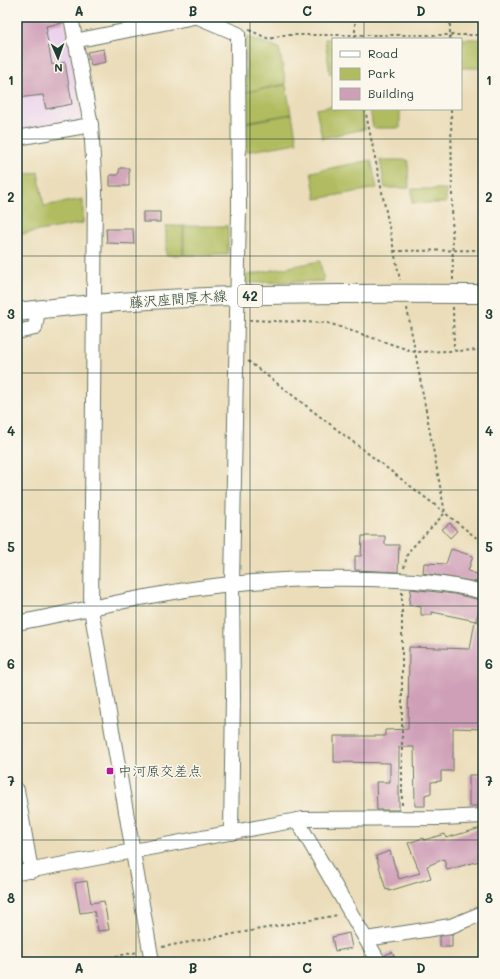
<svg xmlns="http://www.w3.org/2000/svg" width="500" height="979" viewBox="0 0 500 979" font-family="Mali,'Klee One',sans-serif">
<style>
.built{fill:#ead1ec}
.green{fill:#b0bc5e;stroke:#687c49}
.building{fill:#cf9fb7}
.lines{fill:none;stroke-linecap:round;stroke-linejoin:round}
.minor-casing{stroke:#667563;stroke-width:16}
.major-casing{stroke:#667563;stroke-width:20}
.path{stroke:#667563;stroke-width:2;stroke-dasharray:3 3;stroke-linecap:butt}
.minor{stroke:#fff;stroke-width:14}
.major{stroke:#fff;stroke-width:18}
.grid{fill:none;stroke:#1f3d34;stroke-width:1;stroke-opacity:0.55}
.poi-dot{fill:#b5179e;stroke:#fbf7ec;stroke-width:1.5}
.labels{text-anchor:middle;stroke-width:3;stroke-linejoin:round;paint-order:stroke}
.shield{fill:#fbf7ec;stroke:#61756b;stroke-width:1}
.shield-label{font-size:13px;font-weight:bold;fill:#1f3d34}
.street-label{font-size:14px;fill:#1f3d34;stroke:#fbf7ec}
.poi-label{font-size:14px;fill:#1f3d34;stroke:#fbf7ec;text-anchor:start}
.neatline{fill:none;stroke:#1f3d34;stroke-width:1.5}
.grid-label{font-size:13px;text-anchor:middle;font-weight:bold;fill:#1f3d34}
</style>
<rect width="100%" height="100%" fill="#fbf7ec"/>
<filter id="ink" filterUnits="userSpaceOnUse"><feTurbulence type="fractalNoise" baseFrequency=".025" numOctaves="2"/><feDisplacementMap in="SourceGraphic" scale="8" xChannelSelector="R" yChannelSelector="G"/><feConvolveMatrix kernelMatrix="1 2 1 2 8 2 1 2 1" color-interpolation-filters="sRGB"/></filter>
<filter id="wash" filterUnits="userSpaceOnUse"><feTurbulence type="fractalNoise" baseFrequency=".012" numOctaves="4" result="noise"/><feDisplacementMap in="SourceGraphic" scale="16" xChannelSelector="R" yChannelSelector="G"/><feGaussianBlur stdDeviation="0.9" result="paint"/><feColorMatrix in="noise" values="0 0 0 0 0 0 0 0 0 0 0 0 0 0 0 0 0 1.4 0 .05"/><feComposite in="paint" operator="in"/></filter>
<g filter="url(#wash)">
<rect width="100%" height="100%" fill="#ebddb9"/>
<polygon class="built" points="17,17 64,17 83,124 17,136"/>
<g class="green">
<polygon points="246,36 279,48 286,84 246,92"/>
<polygon points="325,39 333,39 333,74 330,75"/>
<polygon points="455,39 483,39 483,68 461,68 461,39"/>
<polygon points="286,85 291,114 245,122 246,92"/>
<polygon points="333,106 333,109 361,109 365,129 322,138 316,109"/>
<polygon points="370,109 400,109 400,128 373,128"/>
<polygon points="292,114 297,143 245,152 245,123"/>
<polygon points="371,160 377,188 316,199 311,172"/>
<polygon points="380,160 408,160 409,188 385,188"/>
<polygon points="38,172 44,206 83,199 83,223 17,235 17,176"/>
<rect x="412" y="189" width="34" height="14"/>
<rect x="166" y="226" width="17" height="29"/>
<rect x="184" y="226" width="44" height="29"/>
<polygon points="320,261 324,281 243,283 243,276"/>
</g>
<g id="blocks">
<g class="building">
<polygon points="17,17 63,17 63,23 46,26 47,32 46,32 52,65 65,62 72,104 46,109 43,95 17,98 17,71 24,70 17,35"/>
<polygon points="104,49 106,62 91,65 87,52"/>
<polygon points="120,168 129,168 129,186 110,186 110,175 118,175"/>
<rect x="143" y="212" width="17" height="10"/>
<polygon points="106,229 133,229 134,244 107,243"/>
<polygon points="450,523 457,531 450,538 442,529"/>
<polygon points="362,536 385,536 385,545 399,545 398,572 355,570 355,556 361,556"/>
<polygon points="451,549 473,556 468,571 483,576 483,583 423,573 424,563 446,564"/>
<polygon points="411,589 454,594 481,600 476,621 432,612 432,615 421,615 421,607 409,605"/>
<polygon points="475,621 483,623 481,649 483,649 483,729 453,728 453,771 441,771 441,781 431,782 431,793 425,795 425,806 415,806 414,747 399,747 399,810 377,810 376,782 390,782 390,763 334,762 334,736 385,736 385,730 408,729 409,647 470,649"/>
<rect x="469" y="775" width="14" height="31"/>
<polygon points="481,828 483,829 483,860 447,870 444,859 427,866 431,878 389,891 388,889 386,890 376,856 390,851 399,879 420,873 408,843 423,838 424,840 445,834 446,838"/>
<polygon points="87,881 91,903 104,901 109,930 98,931 94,911 80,913 75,883"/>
<polygon points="349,933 352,948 335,951 332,937"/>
<polygon points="452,935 452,947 440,947 440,936"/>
<polygon points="392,952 397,962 387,962 385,955"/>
</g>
</g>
</g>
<g filter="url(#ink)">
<use href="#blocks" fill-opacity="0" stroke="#667563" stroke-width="1"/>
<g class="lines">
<defs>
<g id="minor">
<polyline points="71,17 91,125 95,192 91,609 152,962"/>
<polyline points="198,17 238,34 239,209 232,584 233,696 231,833"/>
<polyline points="74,41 194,17"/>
<polyline points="17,138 91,125"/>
<polyline points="17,332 35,328 38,310"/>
<path d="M17 623C85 610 153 593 222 585 270 579 321 578 369 579 408 580 446 582 483 592"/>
<polyline points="17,790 31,871"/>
<polyline points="297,820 379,962"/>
<polyline points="17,873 303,819 442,818 483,816"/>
<polyline points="366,939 451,926 483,913"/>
</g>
<path id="major" d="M17 312C171 293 328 293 483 294"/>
</defs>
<use href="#minor" class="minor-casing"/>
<use href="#major" class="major-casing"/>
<g class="path">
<polyline points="355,17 355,39"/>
<polyline points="249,30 269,39 283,35 483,35"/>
<polyline points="450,39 450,17"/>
<polyline points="365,109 400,280"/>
<polyline points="451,109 453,281"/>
<polyline points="394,251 483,250"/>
<polyline points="453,307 454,350"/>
<polyline points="407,308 445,513"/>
<polyline points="249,320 328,323 415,352 483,350"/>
<polyline points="248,361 444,512"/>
<polyline points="404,568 408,552 445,513 483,543"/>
<polyline points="402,592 402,806"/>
<polyline points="162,947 338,915"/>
<polyline points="86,962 138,952"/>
</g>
<use href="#minor" class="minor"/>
<use href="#major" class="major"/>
</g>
</g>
<path class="grid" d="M136 17V962M250 17V962M364 17V39M364 109V962M17 139H483M17 256H483M17 373H483M17 490H483M17 606H483M17 723H483M17 840H483"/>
<rect class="poi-dot" x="106" y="767" width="8" height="8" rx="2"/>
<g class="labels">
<rect class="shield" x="238" y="285" width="24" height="22" rx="3"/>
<g class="shield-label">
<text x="250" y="301">42</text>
</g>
<g class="street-label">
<text transform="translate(178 299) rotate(-4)" y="5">藤沢座間厚木線</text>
</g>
<g class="poi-label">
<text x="118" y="776">中河原交差点</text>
</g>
</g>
<rect width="500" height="979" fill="none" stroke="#fbf7ec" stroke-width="44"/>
<rect x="332" y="38" width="130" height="72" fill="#fbf7ec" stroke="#a3ada2"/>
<rect x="340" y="51" width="20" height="6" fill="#ffffff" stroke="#a3ada2"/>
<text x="368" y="58" font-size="12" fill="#1f3d34">Road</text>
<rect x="340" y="68" width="20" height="12" fill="#b0bc5e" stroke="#a3ada2"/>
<text x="368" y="78" font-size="12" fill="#1f3d34">Park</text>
<rect x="340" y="88" width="20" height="12" fill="#cf9fb7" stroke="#a3ada2"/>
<text x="368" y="98" font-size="12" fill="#1f3d34">Building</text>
<g transform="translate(58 58) rotate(178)" stroke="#fbf7ec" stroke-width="3" paint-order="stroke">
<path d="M0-3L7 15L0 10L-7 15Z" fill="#1f3d34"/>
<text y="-6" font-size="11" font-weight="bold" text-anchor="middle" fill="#1f3d34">N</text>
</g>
<rect x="22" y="22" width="456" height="935" class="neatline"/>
<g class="grid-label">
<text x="79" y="16">A</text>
<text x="193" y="16">B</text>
<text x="307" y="16">C</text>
<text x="421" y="16">D</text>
<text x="11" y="85">1</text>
<text x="489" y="85">1</text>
<text x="11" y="202">2</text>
<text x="489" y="202">2</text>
<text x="11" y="319">3</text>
<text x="489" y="319">3</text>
<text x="11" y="436">4</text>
<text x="489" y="436">4</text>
<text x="11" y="552">5</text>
<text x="489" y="552">5</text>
<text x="11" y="669">6</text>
<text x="489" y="669">6</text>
<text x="11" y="786">7</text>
<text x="489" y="786">7</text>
<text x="11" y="903">8</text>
<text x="489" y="903">8</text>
<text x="79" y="973">A</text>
<text x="193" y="973">B</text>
<text x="307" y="973">C</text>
<text x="421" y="973">D</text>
</g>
</svg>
